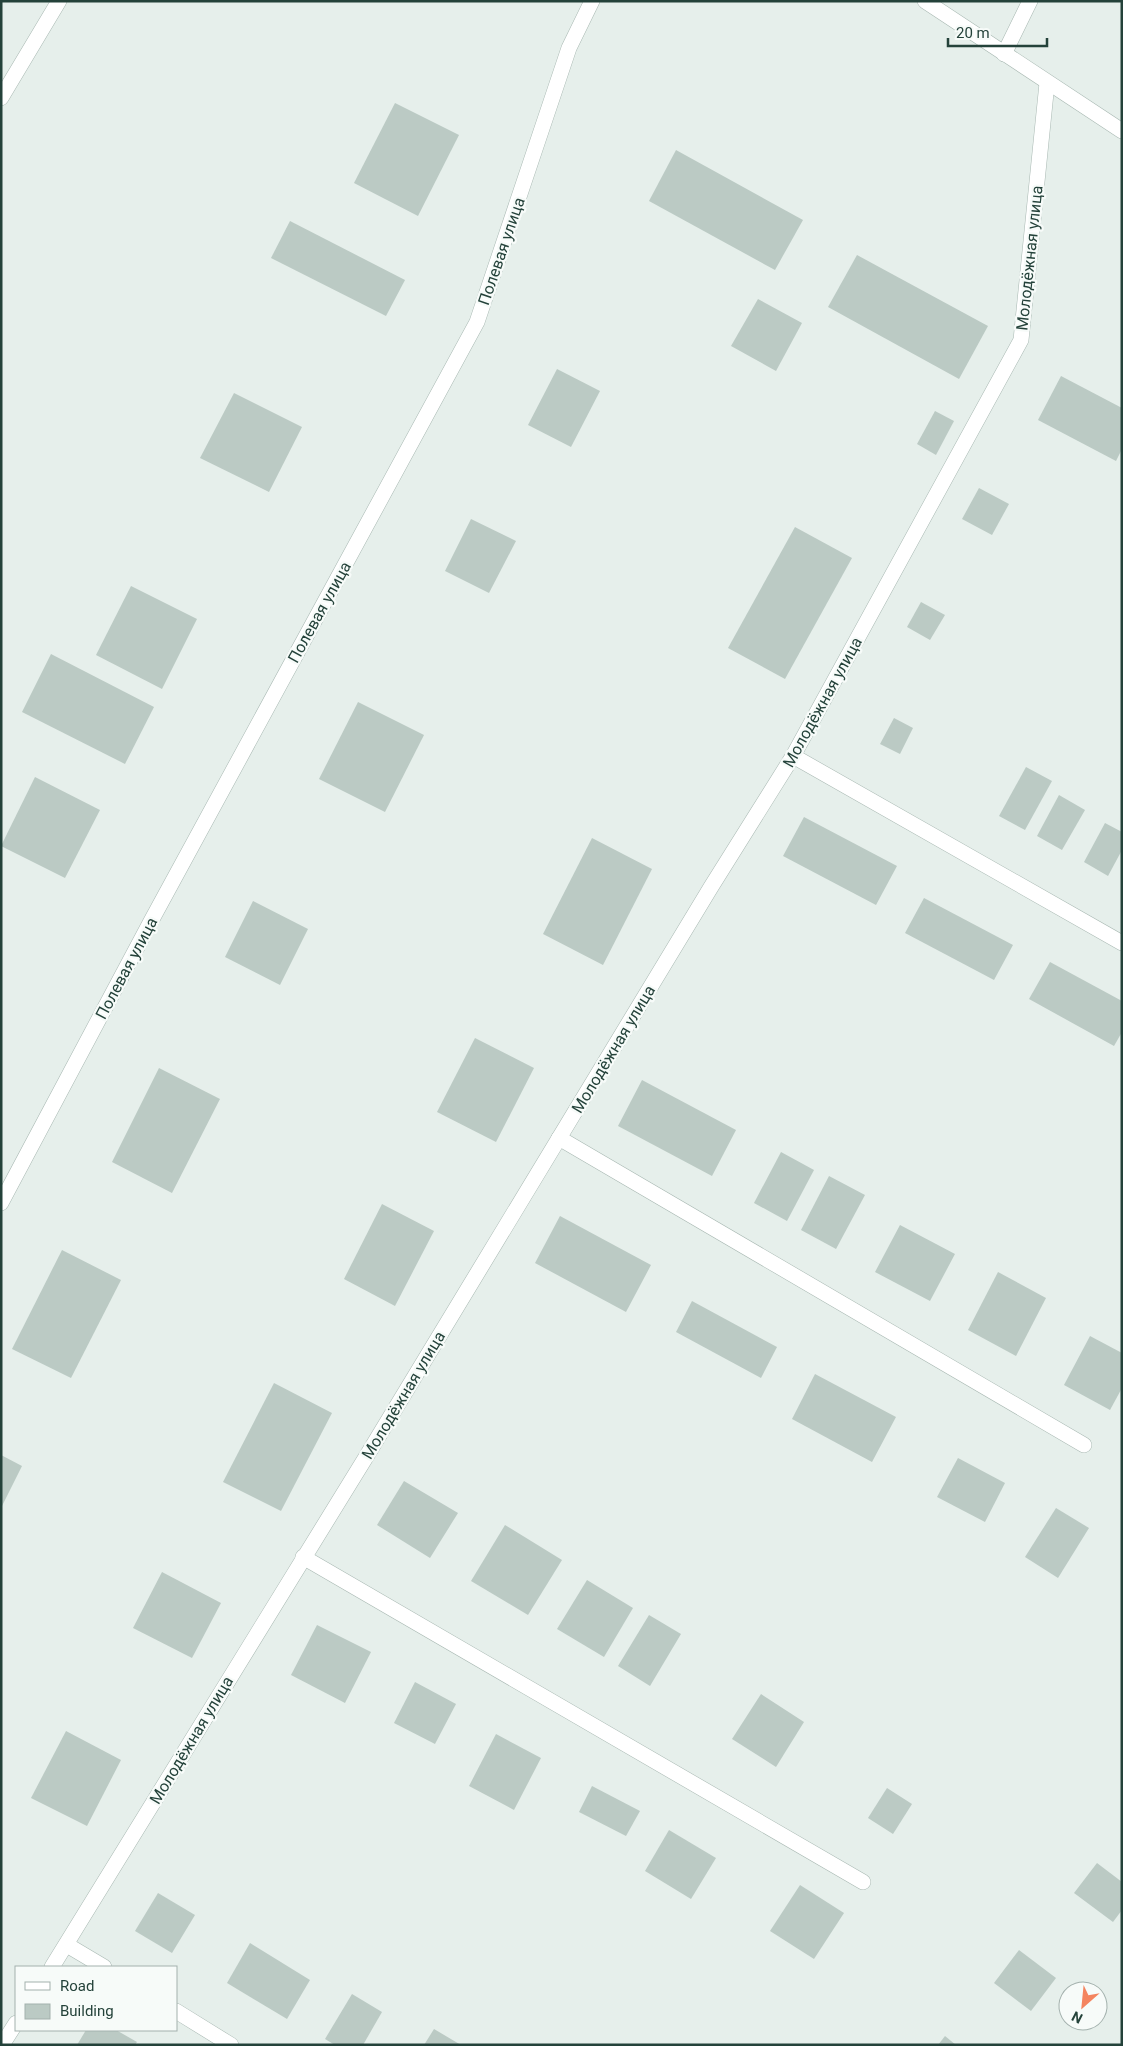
<svg xmlns="http://www.w3.org/2000/svg" width="1123" height="2046" viewBox="0 0 1123 2046" font-family="Roboto,sans-serif">
<style>
.building{fill:#bbcac4}
.lines{fill:none;stroke-linecap:round;stroke-linejoin:round}
.minor-casing{stroke:#a8b8b2;stroke-width:16}
.minor{stroke:#fff;stroke-width:15}
.labels{text-anchor:middle;stroke-width:4.5;stroke-linejoin:round;paint-order:stroke}
.street-label{font-size:16px;fill:#24423a;stroke:#f7fbf9}
</style>
<rect width="100%" height="100%" fill="#e6efeb"/>
<g class="building">
<polygon points="395,103 459,135 418,216 354,183"/>
<polygon points="676,150 803,220 775,270 649,201"/>
<polygon points="290,221 405,280 386,316 271,258"/>
<polygon points="857,255 988,326 959,379 828,307"/>
<polygon points="758,299 802,323 776,371 731,346"/>
<polygon points="557,369 600,391 571,447 528,425"/>
<polygon points="1061,376 1122,408 1122,449 1116,461 1038,420"/>
<polygon points="234,393 302,427 269,492 200,458"/>
<polygon points="935,411 954,421 936,455 917,444"/>
<polygon points="979,488 1009,504 992,535 962,519"/>
<polygon points="471,519 516,541 489,593 445,571"/>
<polygon points="795,527 852,558 785,679 728,648"/>
<polygon points="131,586 197,619 162,689 96,655"/>
<polygon points="921,602 945,615 930,640 907,627"/>
<polygon points="51,654 154,707 125,764 22,712"/>
<polygon points="358,702 424,735 385,812 319,779"/>
<polygon points="894,718 913,728 900,754 880,744"/>
<polygon points="1026,767 1052,781 1025,830 999,816"/>
<polygon points="35,777 100,810 65,878 1,846"/>
<polygon points="1059,795 1085,810 1062,850 1037,836"/>
<polygon points="804,817 897,866 876,905 783,856"/>
<polygon points="1105,823 1122,832 1122,850 1108,876 1084,862"/>
<polygon points="592,838 652,869 603,965 543,934"/>
<polygon points="924,898 1013,945 994,980 905,933"/>
<polygon points="253,901 308,929 280,985 225,957"/>
<polygon points="1050,962 1122,1001 1122,1032 1114,1046 1029,999"/>
<polygon points="475,1038 534,1068 496,1142 437,1112"/>
<polygon points="159,1068 220,1099 172,1193 112,1162"/>
<polygon points="642,1080 736,1130 712,1176 618,1126"/>
<polygon points="781,1152 814,1170 787,1221 754,1203"/>
<polygon points="829,1176 865,1195 836,1249 801,1230"/>
<polygon points="382,1204 434,1231 395,1306 344,1279"/>
<polygon points="560,1216 651,1265 626,1312 535,1263"/>
<polygon points="900,1225 955,1254 930,1301 875,1272"/>
<polygon points="62,1250 121,1280 71,1378 12,1349"/>
<polygon points="998,1272 1046,1298 1016,1356 968,1330"/>
<polygon points="692,1301 777,1347 761,1378 676,1332"/>
<polygon points="1090,1336 1122,1353 1122,1388 1110,1410 1064,1385"/>
<polygon points="815,1374 896,1417 872,1462 792,1419"/>
<polygon points="274,1383 332,1413 281,1511 223,1482"/>
<polygon points="1,1455 22,1466 1,1508"/>
<polygon points="958,1458 1005,1483 985,1522 937,1497"/>
<polygon points="404,1481 458,1513 430,1558 377,1525"/>
<polygon points="1056,1508 1089,1528 1058,1578 1025,1557"/>
<polygon points="505,1525 562,1560 528,1615 471,1581"/>
<polygon points="162,1572 221,1603 192,1658 133,1628"/>
<polygon points="587,1580 633,1608 604,1657 557,1629"/>
<polygon points="649,1615 681,1634 650,1686 618,1666"/>
<polygon points="317,1625 371,1652 345,1703 291,1675"/>
<polygon points="415,1682 456,1704 435,1744 394,1723"/>
<polygon points="761,1694 804,1722 776,1767 732,1739"/>
<polygon points="66,1731 121,1760 87,1826 31,1798"/>
<polygon points="496,1734 541,1758 514,1810 469,1786"/>
<polygon points="592,1786 640,1811 626,1836 579,1812"/>
<polygon points="887,1788 912,1804 893,1834 868,1818"/>
<polygon points="669,1830 716,1858 691,1899 645,1871"/>
<polygon points="1097,1863 1122,1882 1122,1910 1113,1922 1074,1893"/>
<polygon points="800,1885 844,1913 814,1959 770,1931"/>
<polygon points="158,1893 195,1915 172,1953 135,1931"/>
<polygon points="250,1943 310,1980 287,2019 227,1983"/>
<polygon points="1019,1950 1056,1978 1031,2011 994,1983"/>
<polygon points="352,1994 382,2012 363,2045 335,2045 325,2039"/>
<polygon points="434,2029 461,2045 424,2045"/>
<polygon points="86,2030 116,2030 137,2042 135,2045 77,2045"/>
<polygon points="945,2036 956,2045 938,2045"/>
</g>
<g class="lines">
<defs>
<g id="minor">
<polyline points="925,1 1122,131"/>
<polyline points="1004,54 1030,1"/>
<polyline points="1,98 59,1"/>
<polyline points="793,756 1122,943"/>
<polyline points="559,1138 1084,1445"/>
<polyline points="1,1203 150,923 477,322 569,48 592,1"/>
<polyline points="303,1557 863,1882"/>
<polyline points="67,1945 104,1967"/>
<polyline points="52,1967 366,1457 711,887 793,756 1021,340 1047,83"/>
<polyline points="176,2011 231,2045"/>
<polyline points="2,2045 16,2023"/>
</g>
</defs>
<use href="#minor" class="minor-casing"/>
<use href="#minor" class="minor"/>
</g>
<g class="labels">
<g class="street-label">
<text transform="translate(501 251) rotate(-71)" y="6">Полевая улица</text>
<text transform="translate(1029 258) rotate(-84)" y="6">Молодёжная улица</text>
<text transform="translate(319 612) rotate(-61)" y="6">Полевая улица</text>
<text transform="translate(822 702) rotate(-61)" y="6">Молодёжная улица</text>
<text transform="translate(126 968) rotate(-62)" y="6">Полевая улица</text>
<text transform="translate(613 1049) rotate(-59)" y="6">Молодёжная улица</text>
<text transform="translate(403 1395) rotate(-59)" y="6">Молодёжная улица</text>
<text transform="translate(191 1740) rotate(-59)" y="6">Молодёжная улица</text>
</g>
</g>
<rect width="1123" height="2046" fill="none" stroke="#24423a" stroke-width="5"/>
<rect x="15" y="1966" width="162" height="65" fill="#f7fbf9" stroke="#a3b1ad"/>
<rect x="25" y="1982" width="25" height="8" fill="#ffffff" stroke="#a3b1ad"/>
<text x="60" y="1991" font-size="15" fill="#24423a">Road</text>
<rect x="25" y="2004" width="25" height="15" fill="#bbcac4" stroke="#a3b1ad"/>
<text x="60" y="2016" font-size="15" fill="#24423a">Building</text>
<g transform="translate(1083 2006) rotate(207)"><circle r="24" fill="#f7fbf9" stroke="#a3b1ad"/>
<path d="M0-4L9 19L0 12L-9 19Z" fill="#f4845f"/>
<text y="-8" font-size="14" font-weight="bold" text-anchor="middle" fill="#24423a">N</text>
</g>
<path d="M948 38v8h99v-8" fill="none" stroke="#24423a" stroke-width="2.5"/>
<text x="956" y="38" font-size="15" fill="#24423a" stroke="#f7fbf9" stroke-width="4" paint-order="stroke">20 m</text>
</svg>
